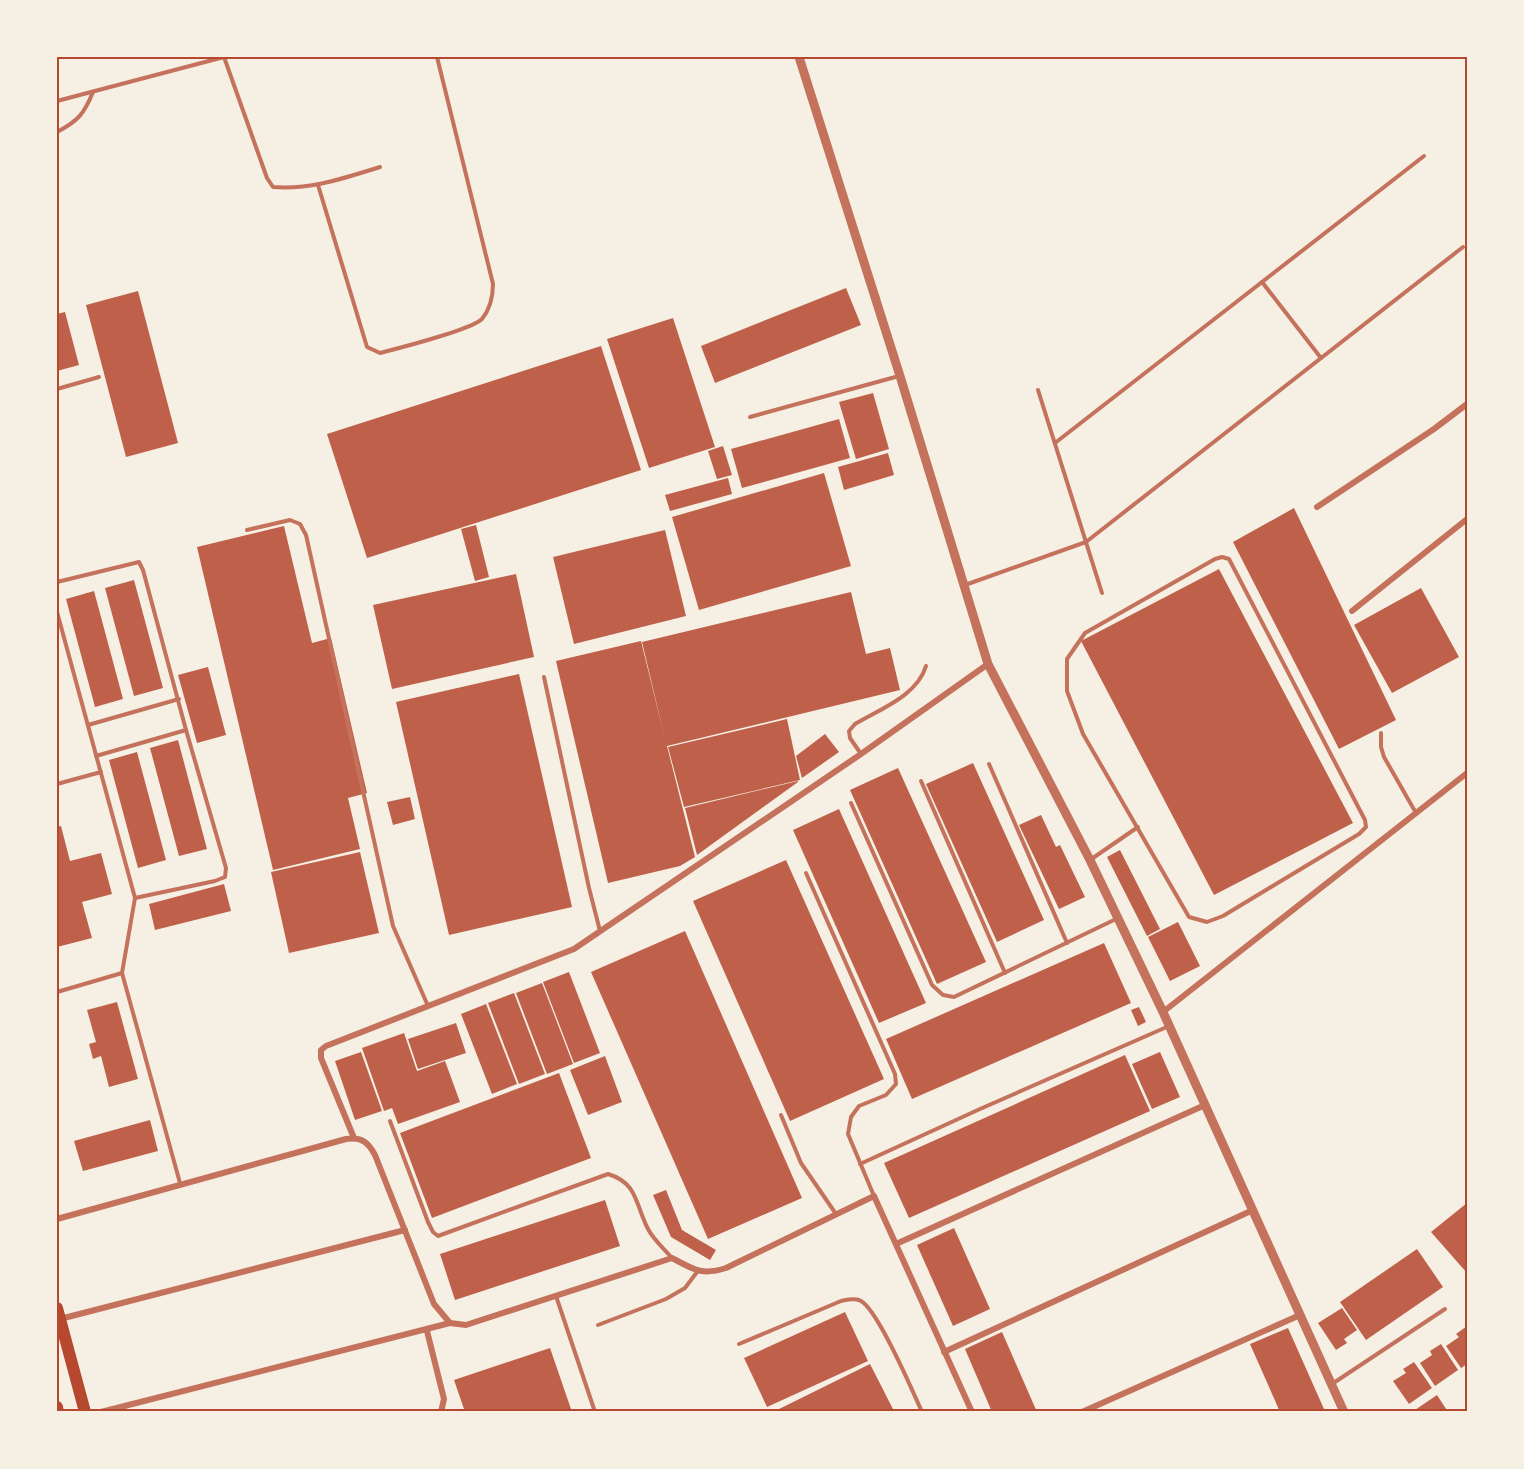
<svg xmlns="http://www.w3.org/2000/svg" width="1524" height="1469" viewBox="0 0 1524 1469" font-family="Manrope,sans-serif">
<style>
.building{fill:#bf614a}
.lines{fill:none;stroke-linecap:round;stroke-linejoin:round}
.service{stroke:#c5725c;stroke-width:4}
.minor{stroke:#c5725c;stroke-width:6}
.tertiary{stroke:#c5725c;stroke-width:9}
.primary{stroke:#b5482f;stroke-width:12}
.neatline{fill:none;stroke:#b5482f;stroke-width:2}
</style>
<rect width="100%" height="100%" fill="#f6efe4"/>
<g class="building">
<polygon points="846,288 861,325 715,383 701,346"/>
<polygon points="138,291 178,443 126,457 86,305"/>
<polygon points="65,312 79,365 57,371 57,314"/>
<polygon points="673,318 715,447 649,468 607,339"/>
<polygon points="601,346 641,470 367,558 327,434"/>
<polygon points="873,393 889,449 856,459 839,402"/>
<polygon points="839,419 850,458 742,488 731,449"/>
<polygon points="723,446 732,475 717,479 708,451"/>
<polygon points="888,453 894,475 844,490 838,467"/>
<polygon points="824,473 851,566 699,610 672,517"/>
<polygon points="728,478 732,494 670,511 665,495"/>
<polygon points="1294,508 1396,720 1339,749 1233,542"/>
<polygon points="476,525 489,577 475,581 461,529"/>
<polygon points="284,526 312,643 331,638 367,793 348,798 360,849 273,870 197,547"/>
<polygon points="665,530 686,616 574,644 553,557"/>
<polygon points="1219,569 1353,823 1214,895 1081,641"/>
<polygon points="516,574 534,657 392,689 373,605"/>
<polygon points="134,580 163,688 134,696 105,588"/>
<polygon points="1421,588 1459,657 1392,693 1354,625"/>
<polygon points="94,591 123,699 95,707 66,599"/>
<polygon points="851,592 866,654 890,648 900,690 667,746 695,857 680,866 608,883 556,661 641,641 665,739 642,642"/>
<polygon points="208,667 226,735 197,743 178,675"/>
<polygon points="519,674 572,907 449,935 396,702"/>
<polygon points="787,719 800,780 684,807 668,747"/>
<polygon points="825,734 839,752 802,778 796,756"/>
<polygon points="178,740 207,849 179,856 150,748"/>
<polygon points="137,752 166,860 138,868 109,760"/>
<polygon points="973,763 1044,920 997,942 926,784"/>
<polygon points="898,768 986,962 937,984 850,790"/>
<polygon points="798,781 798,782 697,855 685,808"/>
<polygon points="410,797 415,819 393,825 387,802"/>
<polygon points="839,809 926,1003 879,1023 793,830"/>
<polygon points="1041,815 1056,847 1060,845 1085,897 1059,909 1019,825"/>
<polygon points="61,826 70,861 101,853 112,894 82,902 92,938 57,947 57,827"/>
<polygon points="1120,850 1160,929 1147,936 1107,857"/>
<polygon points="360,852 379,933 289,953 271,872"/>
<polygon points="786,860 884,1079 790,1121 693,901"/>
<polygon points="224,884 231,911 155,930 149,904"/>
<polygon points="1178,922 1200,966 1170,981 1148,937"/>
<polygon points="685,931 802,1198 708,1239 591,972"/>
<polygon points="1104,943 1131,1003 912,1099 886,1039"/>
<polygon points="569,972 600,1053 574,1063 543,982"/>
<polygon points="542,983 573,1064 547,1074 516,993"/>
<polygon points="514,993 545,1074 519,1084 488,1003"/>
<polygon points="117,1002 138,1079 109,1087 101,1056 93,1059 89,1044 96,1042 87,1010"/>
<polygon points="486,1004 517,1084 492,1094 461,1014"/>
<polygon points="1139,1007 1146,1022 1138,1026 1131,1010"/>
<polygon points="456,1023 466,1053 418,1069 408,1039"/>
<polygon points="404,1033 417,1071 445,1061 460,1102 398,1124 392,1108 384,1111 362,1048"/>
<polygon points="361,1052 382,1111 355,1120 335,1061"/>
<polygon points="1160,1052 1180,1097 1152,1109 1132,1064"/>
<polygon points="1125,1055 1150,1111 909,1218 884,1163"/>
<polygon points="605,1056 622,1102 588,1115 570,1070"/>
<polygon points="559,1073 591,1158 432,1218 400,1133"/>
<polygon points="150,1120 158,1151 83,1171 74,1141"/>
<polygon points="666,1190 682,1230 716,1250 710,1260 671,1237 653,1195"/>
<polygon points="605,1200 620,1246 455,1300 440,1254"/>
<polygon points="1467,1203 1467,1273 1431,1232"/>
<polygon points="954,1228 990,1309 953,1326 917,1245"/>
<polygon points="1417,1249 1443,1287 1366,1340 1340,1302"/>
<polygon points="1342,1308 1357,1330 1344,1339 1347,1343 1336,1350 1318,1323"/>
<polygon points="845,1312 868,1361 767,1407 744,1358"/>
<polygon points="1467,1326 1467,1364 1461,1368 1446,1346 1459,1337 1456,1334"/>
<polygon points="1288,1328 1324,1409 1316,1412 1280,1412 1250,1344"/>
<polygon points="1002,1332 1037,1412 992,1412 965,1349"/>
<polygon points="1441,1344 1458,1370 1435,1386 1420,1363 1432,1355 1430,1351"/>
<polygon points="550,1348 572,1412 465,1412 454,1380"/>
<polygon points="1414,1362 1432,1388 1409,1404 1393,1381 1406,1373 1403,1369"/>
<polygon points="870,1364 894,1411 773,1412"/>
<polygon points="1437,1395 1448,1412 1412,1412"/>
</g>
<g class="lines">
<g class="service">
<path d="M224 57 267 178 273 187C311 190 344 178 380 167"/>
<polyline points="57,101 224,57"/>
<path d="M57 132C78 121 84 114 93 92"/>
<path d="M318 185 367 347 380 353C399 348 471 330 482 319 490 309 493 295 493 284L437 57"/>
<polyline points="1262,282 1321,358"/>
<polyline points="57,389 99,377"/>
<polyline points="1038,390 1102,593"/>
<polyline points="750,417 899,376"/>
<polyline points="1055,443 1424,156"/>
<polyline points="247,530 290,520 300,524 306,535 393,926 428,1006"/>
<polygon points="1222,557 1229,559 1365,820 1366,827 1359,834 1223,916 1207,922 1189,917 1083,734 1067,691 1067,659 1085,633 1215,559"/>
<polyline points="57,582 139,562 143,570 186,730 226,868 225,877 215,881 135,898 57,612"/>
<polyline points="965,585 1086,542 1463,247"/>
<polyline points="544,677 589,888 600,931"/>
<polyline points="88,725 179,699"/>
<polyline points="1381,733 1381,747 1384,757 1416,813"/>
<path d="M861 754 850 738 849 731 855 724C880 709 917 696 926 666"/>
<polyline points="96,756 186,730"/>
<polyline points="989,764 1067,943"/>
<polyline points="921,781 1005,973"/>
<polyline points="57,784 101,772"/>
<polyline points="851,803 932,985 943,995 954,997 1116,919"/>
<polyline points="1090,860 1138,827"/>
<polyline points="806,873 895,1074 896,1084 886,1095 859,1106 851,1117 848,1134 874,1196"/>
<polyline points="135,898 122,973 180,1183"/>
<polyline points="57,992 122,973"/>
<polyline points="781,1115 801,1163 836,1214"/>
<path d="M390 1121 428 1222 433 1232 438 1236 608 1174C638 1183 635 1204 648 1229 653 1239 664 1249 672 1258"/>
<polyline points="860,1164 980,1109 1169,1026"/>
<polyline points="556,1296 595,1412"/>
<polyline points="598,1325 666,1299 685,1288 697,1272"/>
<path d="M739 1344 841 1301C846 1300 853 1298 859 1300 876 1305 913 1392 922 1412"/>
<polyline points="1332,1384 1445,1309"/>
</g>
<g class="minor">
<polyline points="1317,507 1434,429 1467,404"/>
<polyline points="1352,611 1467,519"/>
<polyline points="1163,1012 1467,773"/>
<polyline points="354,1138 321,1058 321,1050 326,1046 574,949 861,754 988,664"/>
<path d="M57 1219 346 1139C362 1137 368 1142 375 1155L434 1304 450 1323 466 1325 672 1258C693 1269 701 1276 726 1268L874 1196 972 1412"/>
<polyline points="896,1244 1205,1105"/>
<polyline points="60,1319 405,1230"/>
<polyline points="427,1331 444,1399 441,1412"/>
<polyline points="944,1352 1253,1210"/>
<polyline points="101,1412 450,1323"/>
<polyline points="1082,1412 1300,1315"/>
</g>
<polyline class="tertiary" points="799,57 900,376 988,664 1090,860 1163,1012 1344,1412"/>
<g class="primary">
<polyline points="57,1308 85,1412"/>
<polyline points="57,1407 58,1412"/>
</g>
</g>
<rect width="1524" height="1469" fill="none" stroke="#f6efe4" stroke-width="117"/>
<rect x="58" y="58" width="1408" height="1352" class="neatline"/>
</svg>
